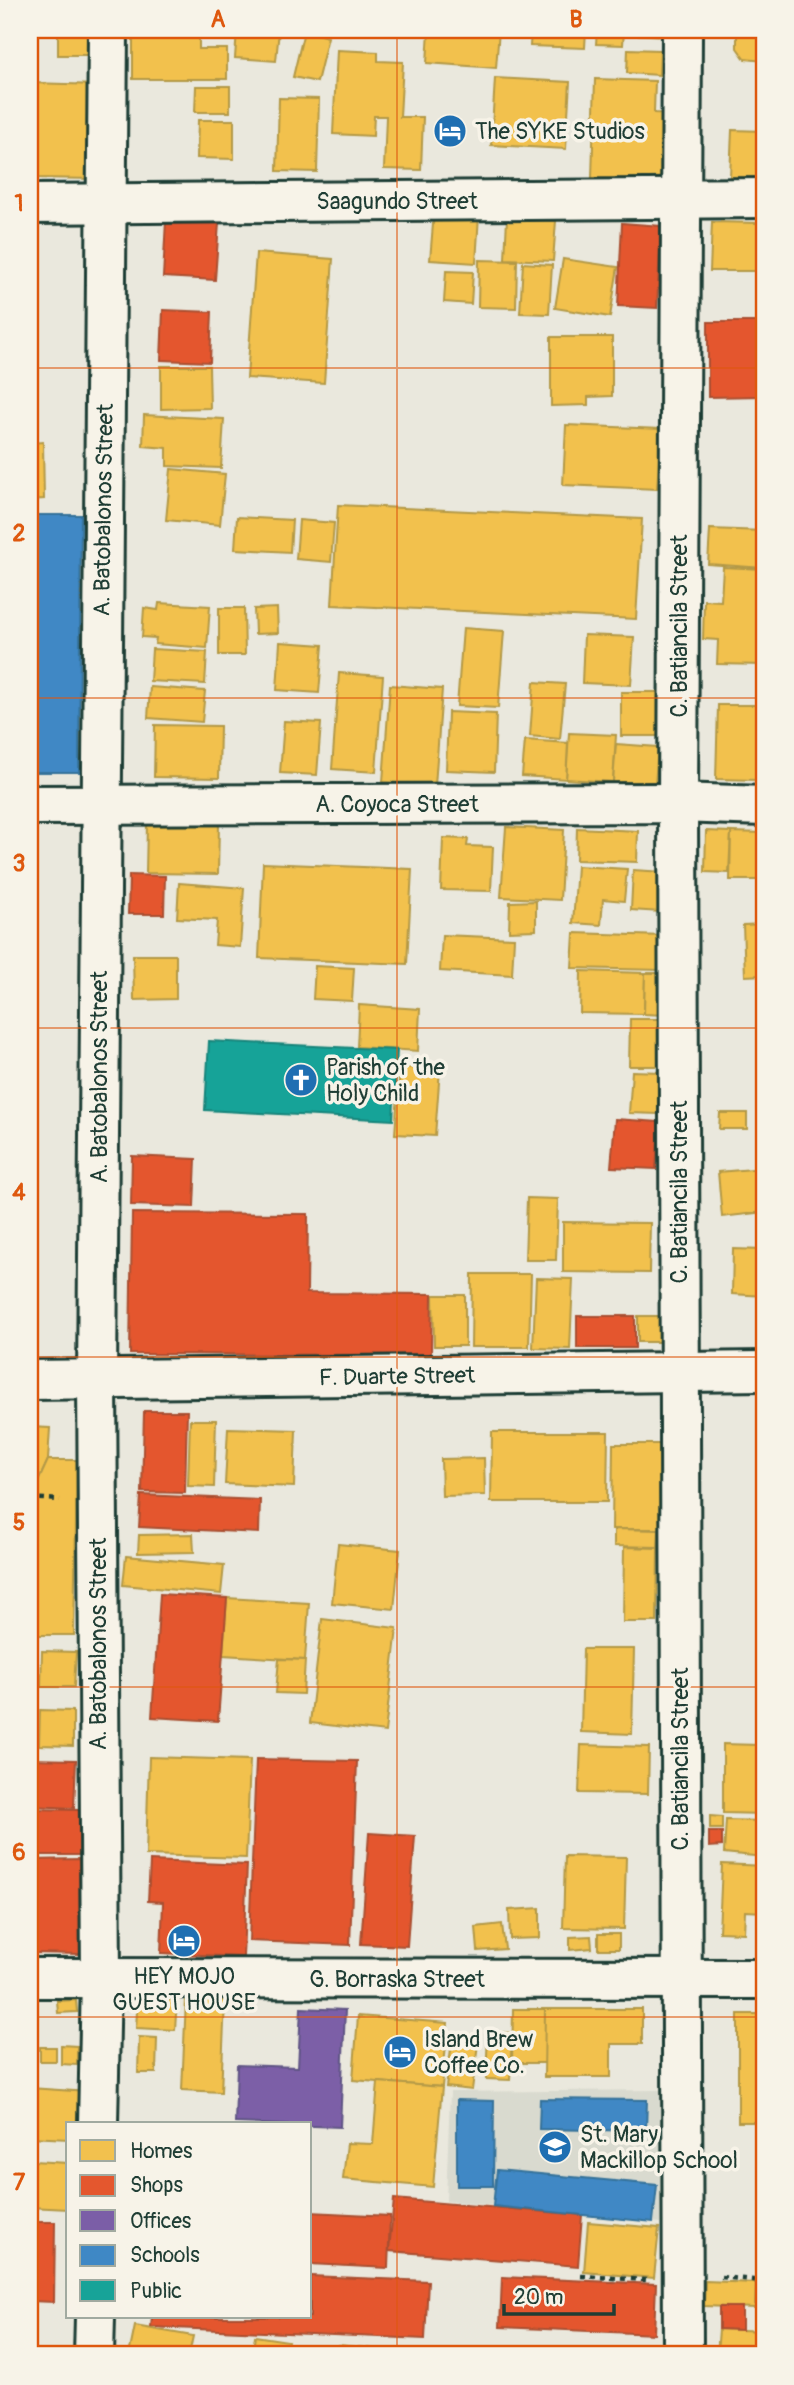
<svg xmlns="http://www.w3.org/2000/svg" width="794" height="2385" viewBox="0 0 794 2385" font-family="Pangolin,sans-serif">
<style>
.built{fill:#d9dacf}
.homes{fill:#f2c14e;stroke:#b39946;stroke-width:2}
.shops{fill:#e4572e;stroke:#a94f30;stroke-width:2}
.offices{fill:#7b5ea7;stroke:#5f5484;stroke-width:2}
.schools{fill:#3f88c5;stroke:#35729a;stroke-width:2}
.public{fill:#17a398;stroke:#19847a;stroke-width:2}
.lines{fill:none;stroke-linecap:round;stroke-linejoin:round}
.street-casing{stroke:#1f3d34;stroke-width:44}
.secondary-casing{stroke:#1f3d34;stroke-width:44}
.path{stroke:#1f3d34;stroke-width:4.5;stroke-dasharray:5 5;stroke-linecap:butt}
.street{stroke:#f7f3e8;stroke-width:38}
.secondary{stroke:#f7f3e8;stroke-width:38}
.grid{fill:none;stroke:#de580e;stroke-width:2;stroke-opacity:0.55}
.labels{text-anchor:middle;stroke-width:7;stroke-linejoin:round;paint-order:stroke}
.poi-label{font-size:23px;fill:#1f3d34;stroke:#f7f3e8;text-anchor:start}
.street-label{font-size:23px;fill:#1f3d34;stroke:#f7f3e8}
.neatline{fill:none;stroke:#de580e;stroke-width:2.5}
.grid-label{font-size:23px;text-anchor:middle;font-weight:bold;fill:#de580e}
</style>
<rect width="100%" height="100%" fill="#eae8dd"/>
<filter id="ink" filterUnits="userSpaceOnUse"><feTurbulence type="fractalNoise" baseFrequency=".0143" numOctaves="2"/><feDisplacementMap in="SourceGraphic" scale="14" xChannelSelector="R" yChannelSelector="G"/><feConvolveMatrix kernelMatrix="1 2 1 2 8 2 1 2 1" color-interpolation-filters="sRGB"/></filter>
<g filter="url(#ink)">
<polygon class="built" points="663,2090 661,2223 446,2201 450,2092"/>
<g class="homes">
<rect x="58" y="30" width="32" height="25"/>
<polygon points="155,30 234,30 234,34 155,35"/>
<polygon points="237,30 279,30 276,61 235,58"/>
<polygon points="429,30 499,30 496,68 427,63"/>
<polygon points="531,30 586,30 585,48 530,46"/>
<polygon points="597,30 624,30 623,45 596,44"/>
<polygon points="632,30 669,30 669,36 631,34"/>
<polygon points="737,30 764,30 764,61 745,59 737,48"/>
<polygon points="304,31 328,37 317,82 293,77"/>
<polygon points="133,35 199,36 199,49 227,49 227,79 133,79"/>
<polygon points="628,49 660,50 659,75 627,73"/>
<polygon points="337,50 378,52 378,61 403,62 400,117 423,117 421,170 384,169 386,116 374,116 373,136 333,134"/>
<polygon points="495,78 570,82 566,149 491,145"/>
<polygon points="595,79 655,81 654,113 675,114 673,180 592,178"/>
<polygon points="30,83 100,85 98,179 30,178"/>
<polygon points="196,86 230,86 230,112 195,112"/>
<polygon points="279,98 319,99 317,172 277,171"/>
<polygon points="198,120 234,120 234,159 197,158"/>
<polygon points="732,130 764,131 764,178 730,177"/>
<polygon points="434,212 479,215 476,263 430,260"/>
<polygon points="507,218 556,221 553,261 505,259"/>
<polygon points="712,222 762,223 760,271 710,271"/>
<polygon points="256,253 333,259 324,383 247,378"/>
<polygon points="563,259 618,267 610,317 555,308"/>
<polygon points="479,260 517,261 516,308 478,307"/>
<polygon points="523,263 552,265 549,314 520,313"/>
<polygon points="446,271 473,272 471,304 444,302"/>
<polygon points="551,337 612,337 612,396 588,397 588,405 551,406"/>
<polygon points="161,366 209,366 210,408 161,409"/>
<polygon points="144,415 224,419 221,468 167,466 167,448 143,446"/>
<polygon points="566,425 661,429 657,489 563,485"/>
<polygon points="43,442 44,499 30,500 30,443"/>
<polygon points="171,469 225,474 220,525 166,520"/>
<polygon points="338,505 642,519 636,619 332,605"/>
<polygon points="237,517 292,520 290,552 235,549"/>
<polygon points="299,520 334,523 331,562 296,559"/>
<polygon points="710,529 764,531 764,568 708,564"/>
<polygon points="723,567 764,569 764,665 717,664 718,640 703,639 704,600 721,601"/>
<polygon points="159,603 210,606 207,648 155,644 156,638 142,637 144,608 158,610"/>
<polygon points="219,608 244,608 245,655 219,655"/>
<polygon points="277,608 278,633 255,634 254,609"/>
<polygon points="463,628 504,631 498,708 457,706"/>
<polygon points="584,635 634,637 631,685 582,683"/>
<polygon points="280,642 323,645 319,693 277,690"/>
<polygon points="152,649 207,652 205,684 150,681"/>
<polygon points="339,673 383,676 376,772 332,769"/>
<polygon points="534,682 565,684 560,739 530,736"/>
<polygon points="390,685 442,689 435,786 383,782"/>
<polygon points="150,687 205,691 202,722 148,718"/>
<rect x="621" y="692" width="40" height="44"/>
<polygon points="718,705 759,705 757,780 716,779"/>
<polygon points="448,712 496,714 494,772 446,770"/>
<polygon points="284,721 321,723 317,775 280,773"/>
<polygon points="155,725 220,726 219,778 154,777"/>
<polygon points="569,733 616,735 613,782 566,779"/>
<polygon points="525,740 568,743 566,779 522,776"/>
<polygon points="616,744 658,747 655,784 613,782"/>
<polygon points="147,822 219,824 218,874 146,873"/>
<polygon points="506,827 564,830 560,900 501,897"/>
<polygon points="577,828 638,831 637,862 576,860"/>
<polygon points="706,831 731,832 729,873 705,872"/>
<polygon points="731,832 764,833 764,880 730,880"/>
<polygon points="443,838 468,839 467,846 493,847 491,891 441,890"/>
<polygon points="263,863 412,869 407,964 259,958"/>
<polygon points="577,866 627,869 624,901 603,899 601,925 573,923"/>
<polygon points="633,870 664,872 661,912 631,910"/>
<polygon points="179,883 244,888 240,947 215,945 217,920 177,918"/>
<polygon points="536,901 536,930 509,931 510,902"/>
<polygon points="764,924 764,975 745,976 743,925"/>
<polygon points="574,933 663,936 662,970 572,968"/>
<polygon points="442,935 514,938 512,975 440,971"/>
<polygon points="133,955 176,955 176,999 134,1000"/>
<polygon points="315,966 354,968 352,1001 313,999"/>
<polygon points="581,971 645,973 644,1014 580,1013"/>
<polygon points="645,973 666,973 665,1015 644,1014"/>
<polygon points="359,1005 420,1009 418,1051 357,1047"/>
<polygon points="630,1019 661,1019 660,1066 629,1066"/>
<polygon points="400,1067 440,1069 435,1136 395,1134"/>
<polygon points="632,1071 661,1072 659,1114 629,1113"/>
<polygon points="720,1113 747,1113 747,1129 719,1129"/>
<polygon points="764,1168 764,1212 722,1217 718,1172"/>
<polygon points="527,1198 558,1199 556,1260 525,1260"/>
<polygon points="563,1222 650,1223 649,1273 563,1272"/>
<polygon points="733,1249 764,1250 764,1296 732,1294"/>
<polygon points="472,1274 531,1274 529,1347 471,1347"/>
<polygon points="536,1278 573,1279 570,1349 533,1348"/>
<polygon points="433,1295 465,1295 465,1346 434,1346"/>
<polygon points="638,1316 664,1316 663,1342 638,1342"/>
<polygon points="190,1420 216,1420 214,1487 188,1486"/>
<polygon points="30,1427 50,1428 48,1460 32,1495 30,1495"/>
<polygon points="228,1428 296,1430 294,1487 225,1484"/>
<polygon points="492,1432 608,1432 607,1502 491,1502"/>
<polygon points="613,1444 662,1444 661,1529 612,1529"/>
<polygon points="484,1458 485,1495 442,1496 441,1459"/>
<polygon points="48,1460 77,1460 74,1635 30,1635 32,1495"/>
<polygon points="614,1529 659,1530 658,1547 614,1546"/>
<polygon points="193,1534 194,1552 138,1553 139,1535"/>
<polygon points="338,1544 400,1550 394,1609 332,1603"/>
<polygon points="624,1547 658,1548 657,1622 623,1622"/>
<polygon points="126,1556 224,1565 221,1594 123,1585"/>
<polygon points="227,1598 309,1603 305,1660 223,1655"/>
<polygon points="322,1619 397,1628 385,1732 310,1723"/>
<polygon points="583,1649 634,1649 632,1734 581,1732"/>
<polygon points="42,1651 76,1652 74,1687 41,1687"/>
<polygon points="279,1659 305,1660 303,1694 276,1693"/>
<polygon points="40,1710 73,1711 73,1746 39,1745"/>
<polygon points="723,1744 759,1745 758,1760 764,1760 764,1814 723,1813"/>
<polygon points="581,1745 649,1747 648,1794 579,1793"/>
<polygon points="149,1757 250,1760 246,1858 146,1855"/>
<polygon points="710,1816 722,1817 722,1829 710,1829"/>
<polygon points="726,1820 764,1821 764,1857 724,1853"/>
<polygon points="565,1856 626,1857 624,1929 563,1928"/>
<polygon points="722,1864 764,1866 764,1912 745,1911 744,1933 719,1932"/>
<polygon points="540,1908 540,1938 510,1939 509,1910"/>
<polygon points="502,1924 505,1949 478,1951 476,1927"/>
<rect x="598" y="1934" width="21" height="15"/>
<polygon points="591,1936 592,1948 570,1950 570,1937"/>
<polygon points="138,1995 177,1998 175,2030 136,2028"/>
<polygon points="186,1999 225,2001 221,2092 182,2090"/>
<polygon points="76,2000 77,2012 58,2013 57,2001"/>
<polygon points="513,2009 545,2009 545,2063 512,2063"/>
<polygon points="545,2009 642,2009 642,2044 611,2044 611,2077 544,2077"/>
<rect x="738" y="2014" width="26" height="108"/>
<polygon points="358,2016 448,2023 442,2087 353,2080"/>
<polygon points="488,2032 512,2033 510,2080 486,2079"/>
<polygon points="453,2033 479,2036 472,2090 446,2087"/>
<polygon points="139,2037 157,2038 156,2073 138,2073"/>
<polygon points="61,2045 77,2046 77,2065 61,2064"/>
<rect x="40" y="2047" width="16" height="14"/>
<polygon points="378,2082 442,2087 433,2187 343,2179 347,2143 373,2144"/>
<polygon points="30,2088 88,2092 86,2124 68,2124 68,2139 30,2137"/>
<polygon points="33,2161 68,2163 68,2209 30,2207"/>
<polygon points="764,2175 764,2272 757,2271"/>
<polygon points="588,2222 659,2228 654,2278 584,2272"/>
<polygon points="705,2281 756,2283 755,2308 704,2306"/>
<polygon points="135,2326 193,2336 189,2355 129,2355"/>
<polygon points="719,2329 764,2331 764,2355 717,2355"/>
<polygon points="255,2336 288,2341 285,2355 252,2355"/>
<polygon points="295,2345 324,2349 323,2355 294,2355"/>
<polygon points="339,2345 422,2355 338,2355"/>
</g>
<g class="shops">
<polygon points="166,220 219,223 215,280 163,277"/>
<polygon points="622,223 661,226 657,308 618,306"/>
<polygon points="163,310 212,312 210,362 161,360"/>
<polygon points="708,322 764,322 764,396 708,397"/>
<polygon points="129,875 165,876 164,914 128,914"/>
<polygon points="615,1119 659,1122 656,1169 611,1167"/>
<polygon points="132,1156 196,1159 194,1207 131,1205"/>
<polygon points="132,1213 308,1214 307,1293 432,1294 431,1355 130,1354"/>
<rect x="577" y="1316" width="58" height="32"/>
<polygon points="144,1411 187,1411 185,1493 142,1492"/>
<polygon points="141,1495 260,1500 259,1533 139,1527"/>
<polygon points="160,1594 227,1598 218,1721 152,1717"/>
<polygon points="30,1759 76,1760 74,1808 30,1806"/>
<polygon points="256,1759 357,1761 350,1945 249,1941"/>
<polygon points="30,1809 80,1810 80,1855 30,1855"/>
<polygon points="709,1832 722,1832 722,1846 709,1847"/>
<polygon points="369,1833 415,1836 407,1946 361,1944"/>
<polygon points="79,1859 80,1954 30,1953 30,1860"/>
<polygon points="150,1861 247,1865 243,1957 161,1953 163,1902 148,1901"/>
<polygon points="394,2199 582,2215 578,2266 389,2251"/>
<polygon points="310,2212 390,2216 388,2268 310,2264"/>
<polygon points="30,2222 55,2222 54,2302 30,2301"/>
<polygon points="310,2276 428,2281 425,2339 151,2327 152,2317 310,2317"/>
<polygon points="502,2277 656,2284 654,2334 500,2327"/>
<polygon points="719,2307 742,2307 742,2330 719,2329"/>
</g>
<polygon class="offices" points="301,2008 345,2010 340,2127 235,2123 237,2065 298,2067"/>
<g class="schools">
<polygon points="30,515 81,515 79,772 30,772"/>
<polygon points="540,2099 647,2100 646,2131 539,2129"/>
<polygon points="457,2100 494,2101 493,2186 457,2186"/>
<polygon points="497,2170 657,2185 653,2222 493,2206"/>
</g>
<polygon class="public" points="209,1041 397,1050 393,1120 205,1110"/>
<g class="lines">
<defs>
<g id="street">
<polyline points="30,204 764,198"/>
<polyline points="30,805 678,803 764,806"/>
<polyline points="30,1380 764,1371"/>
<polyline points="30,1978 764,1979"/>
</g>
<g id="secondary">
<polyline points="682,30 678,803 683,2355"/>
<polyline points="98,2124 101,1977 97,1380 108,30"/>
<polyline points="94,2355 95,2317"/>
</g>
</defs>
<use href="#street" class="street-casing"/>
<use href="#secondary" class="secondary-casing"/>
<g class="path">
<polyline points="30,1498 60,1500"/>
<polyline points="581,2276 646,2280"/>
<polyline points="721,2277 764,2281"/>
</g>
<use href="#street" class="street"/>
<use href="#secondary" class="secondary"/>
</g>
</g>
<path class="grid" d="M397 30V2355M30 368H764M30 698H764M30 1028H764M30 1357H764M30 1687H764M30 2017H764"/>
<defs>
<symbol id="hotel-disc" viewBox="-11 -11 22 22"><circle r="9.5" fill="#1f6fb2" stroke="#f7f3e8"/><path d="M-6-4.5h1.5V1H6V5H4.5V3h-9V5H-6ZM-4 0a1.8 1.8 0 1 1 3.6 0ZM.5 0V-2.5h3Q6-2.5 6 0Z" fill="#fff"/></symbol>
<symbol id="church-disc" viewBox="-11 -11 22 22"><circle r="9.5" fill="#1f6fb2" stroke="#f7f3e8"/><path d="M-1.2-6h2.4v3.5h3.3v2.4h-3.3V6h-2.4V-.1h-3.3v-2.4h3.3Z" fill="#fff"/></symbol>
<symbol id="school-disc" viewBox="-11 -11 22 22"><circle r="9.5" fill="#1f6fb2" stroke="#f7f3e8"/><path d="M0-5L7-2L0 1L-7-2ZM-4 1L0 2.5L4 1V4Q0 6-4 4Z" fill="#fff"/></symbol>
</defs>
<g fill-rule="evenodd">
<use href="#hotel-disc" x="431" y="112" width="38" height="38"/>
<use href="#church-disc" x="282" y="1061" width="38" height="38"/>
<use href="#hotel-disc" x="165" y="1922" width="38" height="38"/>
<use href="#hotel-disc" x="381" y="2033" width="38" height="38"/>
<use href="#school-disc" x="536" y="2128" width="38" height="38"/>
</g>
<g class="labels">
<g class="poi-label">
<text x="475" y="139">The SYKE Studios</text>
<text x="326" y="1075">Parish of the<tspan x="326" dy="26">Holy Child</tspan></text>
<text x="184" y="1984" text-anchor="middle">HEY MOJO<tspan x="184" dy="26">GUEST HOUSE</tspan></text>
<text x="424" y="2047">Island Brew<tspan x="424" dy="26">Coffee Co.</tspan></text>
<text x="580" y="2142">St. Mary<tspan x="580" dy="26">Mackillop School</tspan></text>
</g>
<g class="street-label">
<text x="397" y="209">Saagundo Street</text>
<text transform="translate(103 510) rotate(-89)" y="8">A. Batobalonos Street</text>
<text transform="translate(679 626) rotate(-90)" y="8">C. Batiancila Street</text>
<text x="397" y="812">A. Coyoca Street</text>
<text transform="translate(99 1077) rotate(-90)" y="8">A. Batobalonos Street</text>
<text transform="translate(679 1192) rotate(-90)" y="8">C. Batiancila Street</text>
<text transform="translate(397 1376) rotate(-1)" y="8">F. Duarte Street</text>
<text transform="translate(98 1644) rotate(-90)" y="8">A. Batobalonos Street</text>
<text transform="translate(680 1759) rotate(-90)" y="8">C. Batiancila Street</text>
<text x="397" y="1987">G. Borraska Street</text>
</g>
</g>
<rect width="794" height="2385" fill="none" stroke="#f7f3e8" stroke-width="77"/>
<rect x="66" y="2122" width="245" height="196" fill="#f7f3e8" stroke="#a1aaa0" stroke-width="2"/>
<rect x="80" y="2140" width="35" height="21" fill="#f2c14e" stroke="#a1aaa0" stroke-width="2"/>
<text x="130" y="2158" font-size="21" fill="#1f3d34">Homes</text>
<rect x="80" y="2175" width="35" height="21" fill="#e4572e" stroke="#a1aaa0" stroke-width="2"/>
<text x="130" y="2192" font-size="21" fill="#1f3d34">Shops</text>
<rect x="80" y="2210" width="35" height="21" fill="#7b5ea7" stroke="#a1aaa0" stroke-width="2"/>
<text x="130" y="2228" font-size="21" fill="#1f3d34">Offices</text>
<rect x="80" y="2245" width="35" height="21" fill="#3f88c5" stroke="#a1aaa0" stroke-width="2"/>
<text x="130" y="2262" font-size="21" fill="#1f3d34">Schools</text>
<rect x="80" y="2280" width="35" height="21" fill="#17a398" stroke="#a1aaa0" stroke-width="2"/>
<text x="130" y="2298" font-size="21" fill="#1f3d34">Public</text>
<path d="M504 2304v10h110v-10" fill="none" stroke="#1f3d34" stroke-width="3.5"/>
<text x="514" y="2304" font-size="21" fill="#1f3d34" stroke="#f7f3e8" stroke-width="5" paint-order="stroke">20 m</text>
<rect x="38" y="38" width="718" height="2308" class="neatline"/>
<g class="grid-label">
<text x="218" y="27">A</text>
<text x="576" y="27">B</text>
<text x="19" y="211">1</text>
<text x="19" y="541">2</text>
<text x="19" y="871">3</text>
<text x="19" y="1200">4</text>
<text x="19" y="1530">5</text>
<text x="19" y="1860">6</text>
<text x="19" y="2190">7</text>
</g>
</svg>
